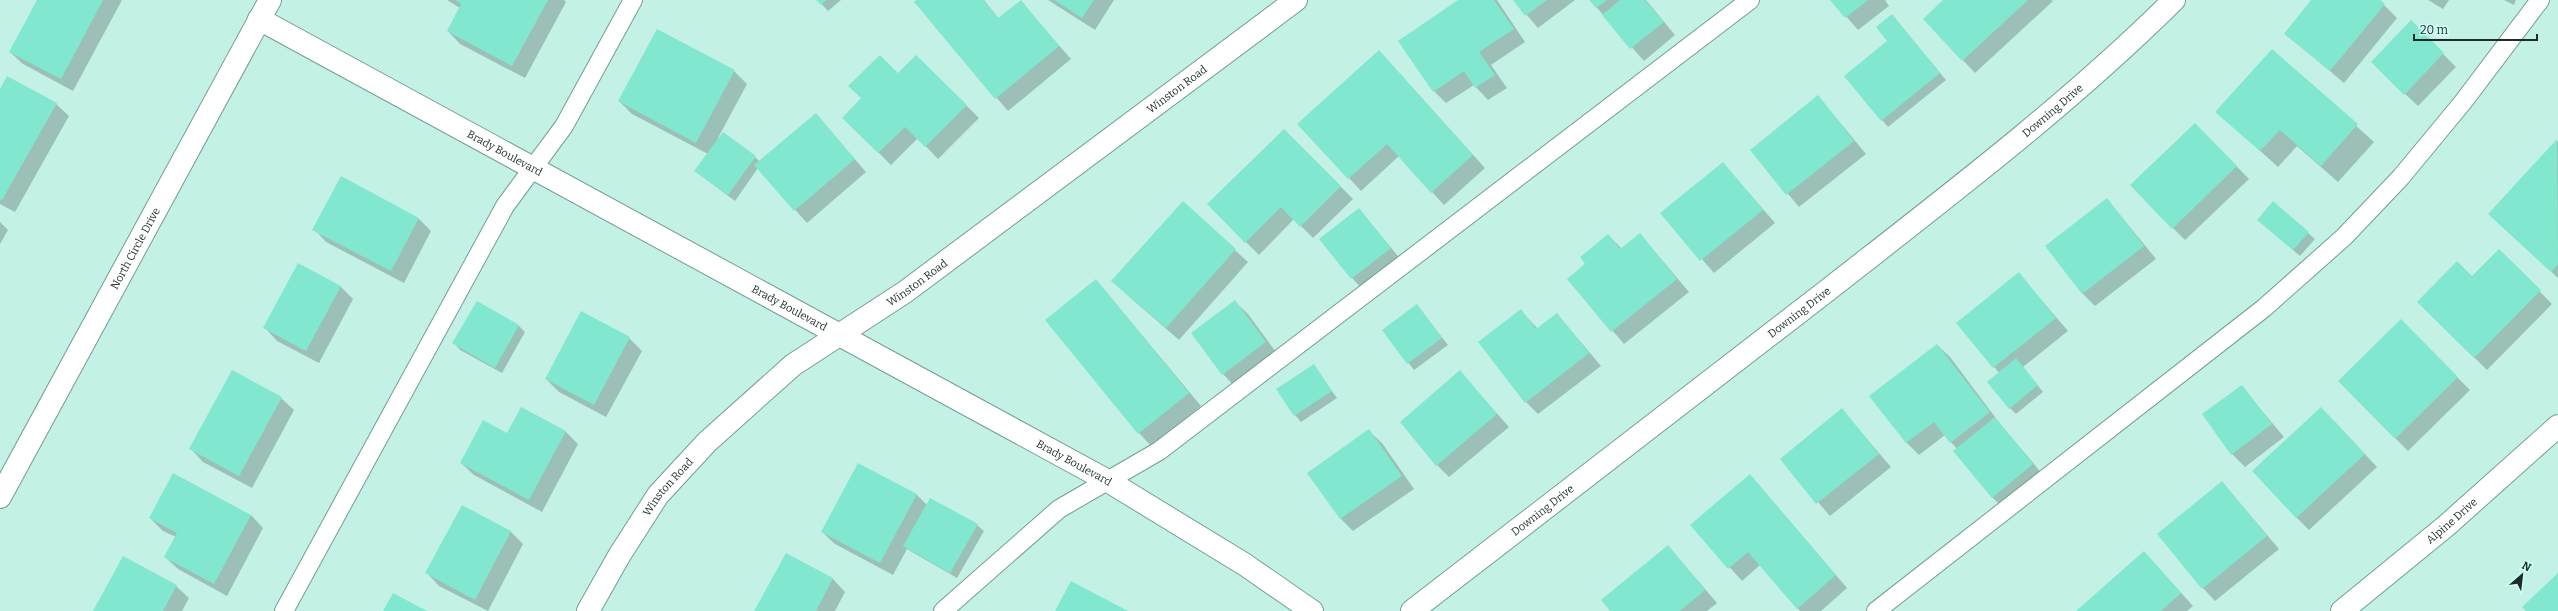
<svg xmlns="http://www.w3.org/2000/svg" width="2558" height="611" viewBox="0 0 2558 611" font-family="Bitter,serif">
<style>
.shadow{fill:#0003}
.building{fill:#81e8cf}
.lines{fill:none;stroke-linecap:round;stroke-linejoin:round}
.lane-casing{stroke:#749e93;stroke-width:20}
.street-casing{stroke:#749e93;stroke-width:24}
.primary-casing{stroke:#749e93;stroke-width:24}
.lane{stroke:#fff;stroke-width:18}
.street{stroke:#fff;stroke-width:22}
.primary{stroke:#fff;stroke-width:22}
.labels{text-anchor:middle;stroke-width:3.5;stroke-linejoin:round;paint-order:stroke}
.street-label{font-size:11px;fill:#1c2d29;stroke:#d1fef2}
</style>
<rect width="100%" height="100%" fill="#c4f1e5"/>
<g class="shadow">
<polygon points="38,0 122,0 73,91 23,64 10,52"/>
<polygon points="447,0 564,0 566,2 525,78 460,44 448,31 460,8"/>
<polygon points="818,0 841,0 828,11"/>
<polygon points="918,0 984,0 999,19 1021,2 1071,59 1008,111 915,2"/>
<polygon points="1048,0 1114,0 1095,30"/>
<polygon points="1459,0 1497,0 1525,42 1491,65 1507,88 1488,100 1474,85 1446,103 1434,91"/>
<polygon points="1514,0 1575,0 1538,28"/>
<polygon points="1590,0 1646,0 1675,35 1644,61"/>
<polygon points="1832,0 1885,0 1889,6 1858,30"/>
<polygon points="1945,0 2051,0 2053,1 1975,73 1924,19"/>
<polygon points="2313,0 2379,0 2397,18 2344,83 2285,33"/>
<polygon points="2428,0 2449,0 2443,9"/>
<polygon points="2504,0 2516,0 2514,5"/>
<polygon points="1892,15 1946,80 1888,127 1845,77 1889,41"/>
<polygon points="2411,22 2456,67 2418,106 2384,74"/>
<polygon points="657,30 734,71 747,84 718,138 755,157 760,162 816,115 866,172 807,223 758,168 735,201 695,171 708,154 632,114 619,101"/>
<polygon points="2272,50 2374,142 2338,182 2297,146 2278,167 2217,112"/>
<polygon points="1379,51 1485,168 1444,205 1399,156 1361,191 1299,124"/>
<polygon points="916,56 979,118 938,159 918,138 891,165 844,118 898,74"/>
<polygon points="0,91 56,104 69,116 15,212 0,204"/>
<polygon points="1818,96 1866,154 1799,207 1751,150"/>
<polygon points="2195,124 2249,179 2185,240 2173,228"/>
<polygon points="1284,130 1353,199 1313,238 1294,219 1259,255 1208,204"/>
<polygon points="2557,141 2558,142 2558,278 2502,226"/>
<polygon points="1723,163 1775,223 1714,273 1662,213"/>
<polygon points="2107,199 2156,259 2095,306 2082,293"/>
<polygon points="1183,203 1248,262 1179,340 1125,293"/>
<polygon points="1359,209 1402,261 1364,291 1352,278"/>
<polygon points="419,219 431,231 404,283 326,242 314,229"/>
<polygon points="0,222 8,230 0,244"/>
<polygon points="2265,226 2308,233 2315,239 2300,256"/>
<polygon points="1640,234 1689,292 1624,344 1568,279 1586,264 1608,235 1622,249"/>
<polygon points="2499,250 2552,304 2487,370 2418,302 2472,277"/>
<polygon points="2019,274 2068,331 2023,367 2043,392 2016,414 2010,408 2000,374 1958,323"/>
<polygon points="1096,280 1201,406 1151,446 1139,433"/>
<polygon points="340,286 353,299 319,363 277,341 265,328"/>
<polygon points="477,302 519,326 525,332 502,373 460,350 454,343"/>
<polygon points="1235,302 1248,314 1278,355 1235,387 1223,374"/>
<polygon points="1417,305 1448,345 1414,370 1383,330"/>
<polygon points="1521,311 1538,329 1557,314 1601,366 1538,414 1526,402"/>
<polygon points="2401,321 2470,390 2408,451 2339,381"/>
<polygon points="629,338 642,351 606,417 559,392 546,379"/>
<polygon points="1937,345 1950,357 2001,425 2045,477 2005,510 1992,497 1957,449 1945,435 1919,455 1906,442"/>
<polygon points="1313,365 1337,398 1301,422 1295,415"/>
<polygon points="1460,372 1509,427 1449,477 1437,465"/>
<polygon points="2241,386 2284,437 2245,467 2232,454 2204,414"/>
<polygon points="281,398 294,410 252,488 203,462 191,449"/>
<polygon points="1842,410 1891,467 1830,516 1781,459"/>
<polygon points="2334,421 2377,467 2309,530 2296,517"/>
<polygon points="565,431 578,444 542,512 474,475 461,463 507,434"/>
<polygon points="1369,431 1382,443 1414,489 1353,531 1340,518"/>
<polygon points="858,464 917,495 927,505 977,525 984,531 957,578 907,549 893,575 835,544 822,532"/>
<polygon points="1750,475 1847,588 1821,611 1800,611 1760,565 1742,581 1692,525"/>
<polygon points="2222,482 2279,549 2215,601 2203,588"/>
<polygon points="462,506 511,532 523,544 488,611 439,586 427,573"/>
<polygon points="251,515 263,528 227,596 178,569 165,557 176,537 163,531 150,518"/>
<polygon points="1668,546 1717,603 1707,611 1611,611"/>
<polygon points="786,554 833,579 845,592 835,611 756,611"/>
<polygon points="2156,565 2193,606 2187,611 2077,611"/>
<polygon points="176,586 189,598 182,611 94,611"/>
</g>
<g class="building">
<polygon points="37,0 103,0 61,79 9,52"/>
<polygon points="455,0 548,0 512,66 447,31 461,4"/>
<polygon points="816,0 826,0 821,5"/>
<polygon points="916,0 983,0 998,18 1021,0 1059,46 995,99 914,2"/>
<polygon points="1054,0 1094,0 1082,18"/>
<polygon points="1458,0 1494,0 1514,29 1479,52 1495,75 1475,88 1464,71 1433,92 1398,41"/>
<polygon points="1513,0 1547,0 1525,16"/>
<polygon points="1589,0 1607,0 1596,8"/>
<polygon points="1620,0 1645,0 1664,22 1630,49 1602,15"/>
<polygon points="1830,0 1868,0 1845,18"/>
<polygon points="1943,0 2028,0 1962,61 1923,19"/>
<polygon points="2311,0 2380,0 2385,4 2330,71 2284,34"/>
<polygon points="1892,14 1940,73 1881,121 1844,76 1887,41 1876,27"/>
<polygon points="2411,20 2444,53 2404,95 2371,62"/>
<polygon points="657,29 735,70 696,143 618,101"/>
<polygon points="2272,49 2358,124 2321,166 2280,130 2260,151 2215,112"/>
<polygon points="1379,50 1473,155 1431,193 1387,144 1348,179 1297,124"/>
<polygon points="880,55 898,73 916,55 967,105 925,147 905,127 878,153 842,118 861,98 848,86"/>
<polygon points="7,76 57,103 2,200 0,199 0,89"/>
<polygon points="1818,95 1854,141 1786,195 1750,150"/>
<polygon points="816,113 855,159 794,211 754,165"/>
<polygon points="2195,123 2237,166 2172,229 2130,185"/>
<polygon points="1284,129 1341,186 1300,227 1281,207 1245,243 1207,204"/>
<polygon points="723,132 756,156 728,195 694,171"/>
<polygon points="2557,139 2558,264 2551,272 2488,214"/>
<polygon points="1723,162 1763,210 1700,261 1660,213"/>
<polygon points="341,176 419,218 391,271 312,230"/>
<polygon points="2107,198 2144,246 2082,294 2045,246"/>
<polygon points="1183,201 1236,249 1166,328 1111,281"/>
<polygon points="2273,201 2309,232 2293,250 2257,220"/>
<polygon points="1359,208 1391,248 1351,279 1319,239"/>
<polygon points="1640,233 1677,279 1611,332 1567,279 1585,264 1580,257 1608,234 1620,249"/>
<polygon points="2499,249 2541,290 2474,358 2417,302 2457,261 2472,276"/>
<polygon points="298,263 341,286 306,351 263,328"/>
<polygon points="2019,272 2056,318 1993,368 1956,323"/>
<polygon points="1096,279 1189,393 1138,434 1045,320"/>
<polygon points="1235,300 1266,342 1222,375 1191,333"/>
<polygon points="477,301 519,325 495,368 452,343"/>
<polygon points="1417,304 1442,338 1407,364 1382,330"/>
<polygon points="1521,309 1536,329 1557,313 1589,353 1525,403 1478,342"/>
<polygon points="581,311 630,337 594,405 545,379"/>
<polygon points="2401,319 2458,377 2395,439 2338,381"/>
<polygon points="1937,344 1990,412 1950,443 1934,422 1906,443 1869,396"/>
<polygon points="2016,358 2038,385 2009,409 1987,382"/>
<polygon points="1314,364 1332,391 1294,416 1276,389"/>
<polygon points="232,370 282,397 239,476 189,449"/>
<polygon points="1460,370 1497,414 1436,466 1400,422"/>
<polygon points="2242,385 2272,424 2231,455 2202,414"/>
<polygon points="521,407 566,431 529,500 460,463 483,420 507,433"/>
<polygon points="2321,407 2365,454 2296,518 2252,471"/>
<polygon points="1842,408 1879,454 1816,504 1780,459"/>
<polygon points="1995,417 2033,464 1992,498 1953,451"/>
<polygon points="1369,429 1402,476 1340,519 1307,473"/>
<polygon points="858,463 917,494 880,563 821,532"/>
<polygon points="173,473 251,515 214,584 164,557 177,533 149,518"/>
<polygon points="1750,474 1836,575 1797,609 1748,552 1728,569 1690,525"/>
<polygon points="2222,481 2267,536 2202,589 2157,534"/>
<polygon points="930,498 978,524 950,573 903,546"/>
<polygon points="462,505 511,531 475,600 425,573"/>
<polygon points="1668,545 1705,590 1680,611 1610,611 1601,600"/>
<polygon points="2144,551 2181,593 2161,611 2076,611"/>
<polygon points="786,553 833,578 816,611 754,611"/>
<polygon points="123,556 177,585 163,611 93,611"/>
<polygon points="2558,573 2558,611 2526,611 2522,607"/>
<polygon points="1071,581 1128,611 1055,611"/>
<polygon points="393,593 427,611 383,611"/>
</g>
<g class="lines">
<defs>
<g id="lane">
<polyline points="284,611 505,206 564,126 633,0"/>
<polyline points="943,611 1059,509 1159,451 1750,0"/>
<polyline points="1876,611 2264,308 2344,237 2401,177 2463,102 2540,0"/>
</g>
<g id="street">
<path id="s1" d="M259 19 1108 481 1244 564 1312 611"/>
<path id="s2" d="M588 611 619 556 658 495 707 442 793 365 905 292 1296 0"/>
<path id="s3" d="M1412 611C1549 505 1686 399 1824 293 1944 199 2066 107 2174 0"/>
<path id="s4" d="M2342 611 2446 526 2558 426"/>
</g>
<g id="primary">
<path id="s5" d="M0 497 270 0"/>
</g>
</defs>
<use href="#lane" class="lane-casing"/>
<use href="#street" class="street-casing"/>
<use href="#primary" class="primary-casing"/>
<use href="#lane" class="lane"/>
<use href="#street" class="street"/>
<use href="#primary" class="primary"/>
</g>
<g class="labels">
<g class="street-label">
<text dy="4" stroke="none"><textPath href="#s2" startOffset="796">Winston Road</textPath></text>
<text dy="4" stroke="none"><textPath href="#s3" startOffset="813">Downing Drive</textPath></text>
<text dy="4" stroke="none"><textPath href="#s1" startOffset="280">Brady Boulevard</textPath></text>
<text dy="4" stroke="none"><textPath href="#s5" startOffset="283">North Circle Drive</textPath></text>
<text dy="4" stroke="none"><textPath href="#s2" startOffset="472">Winston Road</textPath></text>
<text dy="4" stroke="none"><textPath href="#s1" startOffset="604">Brady Boulevard</textPath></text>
<text dy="4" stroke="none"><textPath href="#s3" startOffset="489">Downing Drive</textPath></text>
<text dy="4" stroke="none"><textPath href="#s1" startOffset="928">Brady Boulevard</textPath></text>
<text dy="4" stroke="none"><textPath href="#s2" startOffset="148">Winston Road</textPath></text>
<text dy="4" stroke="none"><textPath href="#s3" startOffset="165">Downing Drive</textPath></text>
<text dy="4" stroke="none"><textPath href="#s4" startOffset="142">Alpine Drive</textPath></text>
</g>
</g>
<g transform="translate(2522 575) rotate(28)" stroke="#d1fef2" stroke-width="3" paint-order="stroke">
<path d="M0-3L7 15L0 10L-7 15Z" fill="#1c2d29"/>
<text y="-6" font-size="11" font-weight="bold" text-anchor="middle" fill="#1c2d29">N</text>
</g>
<path d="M2414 34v6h123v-6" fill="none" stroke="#1c2d29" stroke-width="2"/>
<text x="2420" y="34" font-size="12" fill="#1c2d29" stroke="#d1fef2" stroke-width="3" paint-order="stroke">20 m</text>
</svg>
